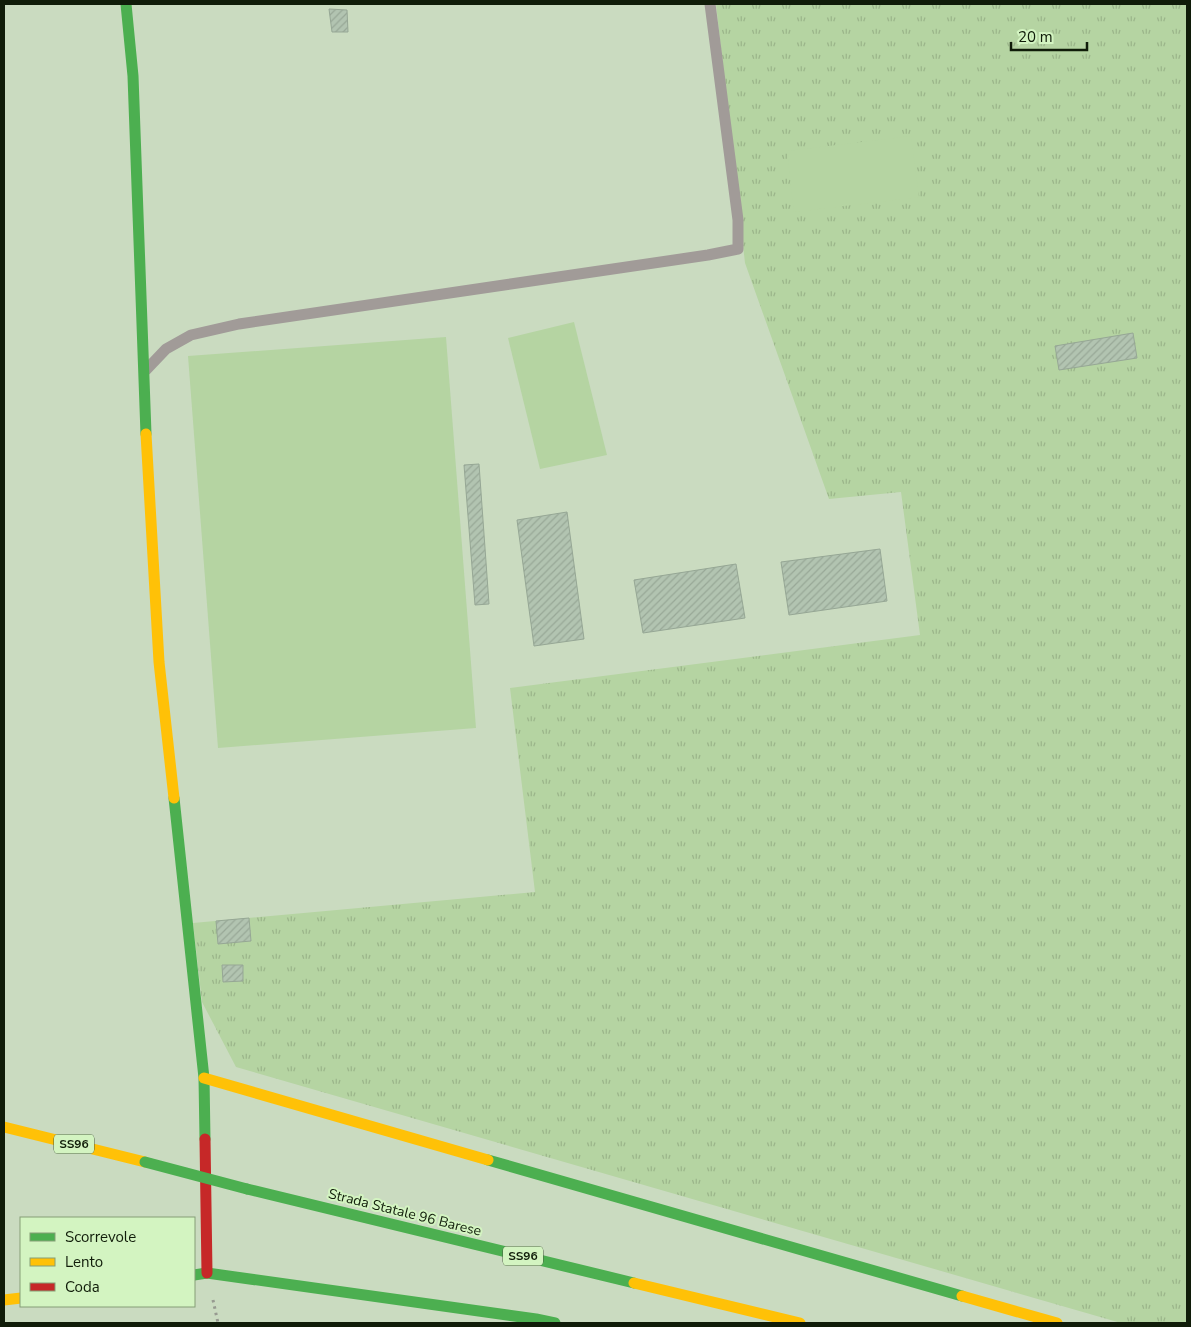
<svg xmlns="http://www.w3.org/2000/svg" width="1191" height="1327" viewBox="0 0 1191 1327" font-family="'Nunito Sans',sans-serif">
<style>
.grass{fill:url(#grass-tufts)}
.garden{fill:#b5d4a2}
.building{fill:url(#building-hatch);stroke:#96a795}
.lines{fill:none;stroke-linecap:round;stroke-linejoin:round}
.path{stroke:#979a90;stroke-width:3;stroke-dasharray:2.5 4;stroke-linecap:butt}
.lane{stroke:#a19b98;stroke-width:11}
.fast{stroke:#4caf50;stroke-width:11}
.slow{stroke:#ffc107;stroke-width:11}
.jam{stroke:#c62828;stroke-width:11}
.fast-bridge{stroke:#4caf50;stroke-width:11}
.labels{text-anchor:middle;stroke-width:4;stroke-linejoin:round;paint-order:stroke}
.shield{fill:#d3f4c1;stroke:#4a5d40;stroke-width:1}
.shield-label{font-size:12px;font-weight:bold;fill:#101c09}
.street-label{font-size:14px;fill:#101c09;stroke:#d3f4c1}
</style>
<defs>
<pattern id="grass-tufts" width="24" height="20" patternUnits="userSpaceOnUse" patternTransform="scale(1.25)"><rect width="24" height="20" fill="#b5d4a2"/><path d="M3 7l-1-3M5 7V3M7 7l1-3M15 17l-1-3M17 17v-4M19 17l1-3" fill="none" stroke="#9bb58a"/></pattern>
<pattern id="building-hatch" width="6" height="6" patternUnits="userSpaceOnUse" patternTransform="scale(1.25)"><rect width="6" height="6" fill="#b2c4b1"/><path d="M-1 1l2-2M0 6l6-6M5 7l2-2" fill="none" stroke="#98a897"/></pattern>
</defs>
<rect width="100%" height="100%" fill="#cadbc0"/>
<polygon class="grass" points="716,4 1187,4 1187,1323 1121,1323 236,1067 202,1002 193,923 535,892 510,688 920,635 901,492 829,499 745,263"/>
<g class="garden">
<polygon points="911,136 919,197 794,212 787,151"/>
<polygon points="574,322 607,455 540,469 508,338"/>
<polygon points="446,337 476,728 218,748 188,356"/>
</g>
<g class="building">
<polygon points="329,9 347,10 348,32 332,32"/>
<polygon points="1133,333 1137,358 1059,370 1055,346"/>
<polygon points="479,464 489,604 475,605 464,465"/>
<polygon points="567,512 584,639 534,646 517,520"/>
<polygon points="880,549 887,601 789,615 781,562"/>
<polygon points="736,564 745,618 643,633 634,580"/>
<polygon points="249,918 251,941 218,944 216,921"/>
<polygon points="222,965 243,965 243,981 223,982"/>
</g>
<g class="lines">
<polyline class="path" points="213,1300 218,1323"/>
<polyline class="lane" points="146,370 166,349 191,335 239,324 708,255 738,249 738,220 710,4"/>
<g class="fast">
<polyline points="126,4 133,76 146,434"/>
<polyline points="174,798 204,1078 205,1139"/>
<polyline points="488,1160 962,1296"/>
<polyline points="247,1189 634,1283"/>
<polyline points="194,1275 207,1273 536,1319 555,1323"/>
</g>
<g class="slow">
<polyline points="146,434 159,662 174,798"/>
<polyline points="204,1078 488,1160"/>
<polyline points="4,1127 145,1162"/>
<polyline points="634,1283 800,1323"/>
<polyline points="962,1296 1057,1323"/>
<polyline points="4,1300 21,1298"/>
</g>
<polyline class="jam" points="205,1139 207,1273"/>
<polyline class="fast-bridge" points="145,1162 247,1189"/>
</g>
<g class="labels">
<g class="shield">
<rect x="54" y="1134.5" width="40" height="19" rx="4"/>
<rect x="503" y="1246.5" width="40" height="19" rx="4"/>
</g>
<g class="shield-label">
<text x="74" y="1148">SS96</text>
<text x="523" y="1260">SS96</text>
</g>
<g class="street-label">
<text transform="translate(405 1212) rotate(14)" y="5">Strada Statale 96 Barese</text>
</g>
</g>
<rect width="1191" height="1327" fill="none" stroke="#101c09" stroke-width="10"/>
<rect x="20" y="1217" width="175" height="90" fill="#d3f4c1" stroke="#859e77"/>
<rect x="30" y="1233" width="25" height="8" fill="#4caf50" stroke="#859e77"/>
<text x="65" y="1242" font-size="15" fill="#101c09">Scorrevole</text>
<rect x="30" y="1258" width="25" height="8" fill="#ffc107" stroke="#859e77"/>
<text x="65" y="1267" font-size="15" fill="#101c09">Lento</text>
<rect x="30" y="1283" width="25" height="8" fill="#c62828" stroke="#859e77"/>
<text x="65" y="1292" font-size="15" fill="#101c09">Coda</text>
<path d="M1011 42v8h76v-8" fill="none" stroke="#101c09" stroke-width="2.5"/>
<text x="1018" y="42" font-size="15" fill="#101c09" stroke="#d3f4c1" stroke-width="4" paint-order="stroke">20 m</text>
</svg>
